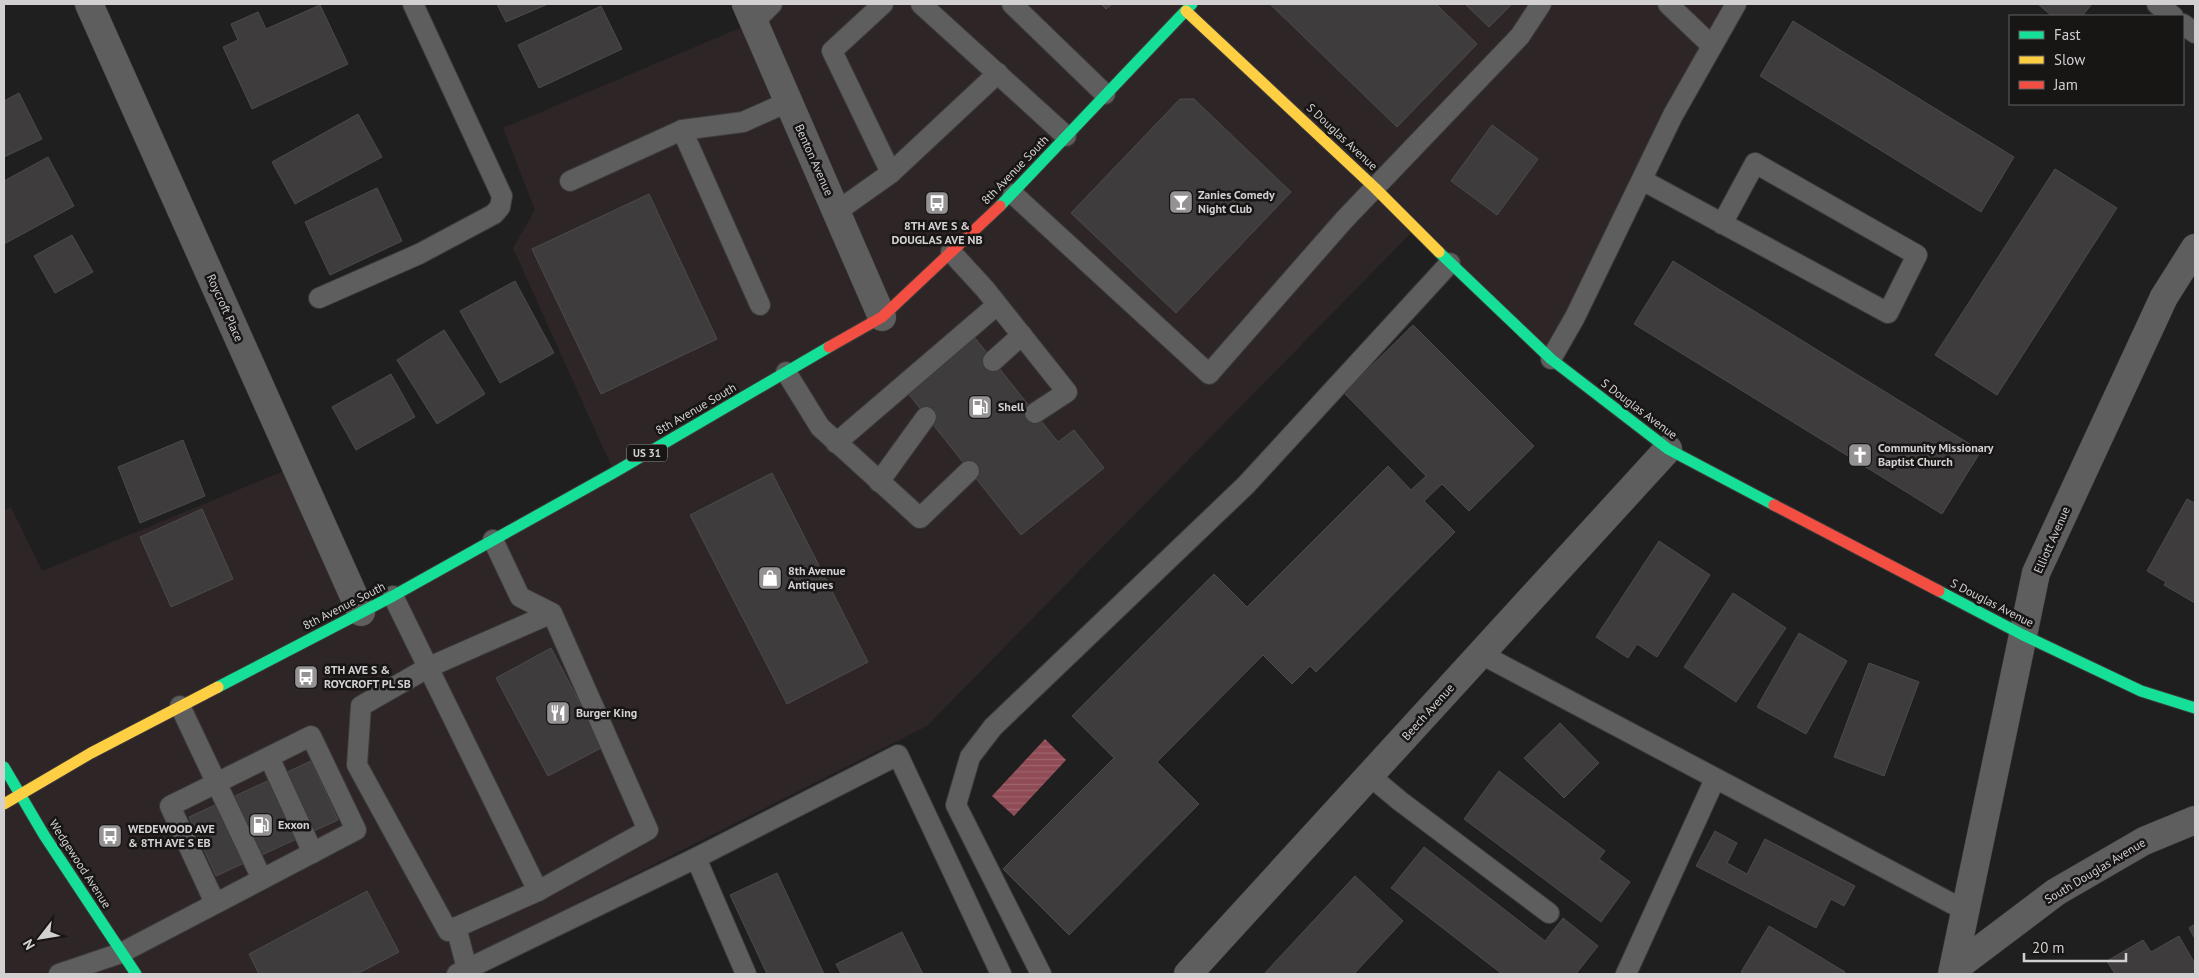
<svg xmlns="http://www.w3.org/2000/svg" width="2199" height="978" viewBox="0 0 2199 978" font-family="'PT Sans',sans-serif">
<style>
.built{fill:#2e2526}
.water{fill:url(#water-rules)}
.building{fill:#3e3c3c;stroke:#4c4b4b}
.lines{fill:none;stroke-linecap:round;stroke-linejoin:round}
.lane-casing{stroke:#3c3b3b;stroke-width:22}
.street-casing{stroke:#3c3b3b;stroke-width:29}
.fast-casing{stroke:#3c3b3b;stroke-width:13}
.slow-casing{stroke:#3c3b3b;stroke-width:13}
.jam-casing{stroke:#3c3b3b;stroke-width:13}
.lane{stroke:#5e5e5e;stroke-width:20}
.street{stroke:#5e5e5e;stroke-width:28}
.fast{stroke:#16e098;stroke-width:11}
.slow{stroke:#ffcf43;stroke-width:11}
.jam{stroke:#f24e42;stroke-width:11}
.labels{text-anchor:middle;stroke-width:5;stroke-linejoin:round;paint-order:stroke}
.shield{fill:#181515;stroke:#9a9899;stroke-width:1}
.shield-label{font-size:11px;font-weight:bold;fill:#d2d0d1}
.street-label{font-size:12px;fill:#d2d0d1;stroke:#181515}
.poi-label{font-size:12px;font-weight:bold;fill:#d2d0d1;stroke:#181515;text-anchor:start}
</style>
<defs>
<pattern id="water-rules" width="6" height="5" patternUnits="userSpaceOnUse" patternTransform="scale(1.25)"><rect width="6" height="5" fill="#8f4b56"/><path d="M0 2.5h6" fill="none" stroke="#9e646d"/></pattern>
</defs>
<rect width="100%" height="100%" fill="#201f1f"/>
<polygon class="built" points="772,4 1736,4 1551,359 1415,229 927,726 463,961 469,974 4,974 4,510 11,507 42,571 296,466 361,612 614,472 513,248 535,210 503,128 754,22"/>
<polygon class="water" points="1045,739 1066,760 1014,816 992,796"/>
<g class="building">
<polygon points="497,4 548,4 506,22"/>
<polygon points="1101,4 1112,4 1106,9"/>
<polygon points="1270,4 1436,4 1477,44 1397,127"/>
<polygon points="1465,4 1512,4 1489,27"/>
<polygon points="2038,4 2092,4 2082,16 2052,16"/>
<polygon points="320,5 348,64 252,109 223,47 238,40 231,24 258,12 266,29"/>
<polygon points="601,6 622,49 539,88 518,45"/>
<polygon points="1793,21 2014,157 1981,212 1760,76"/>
<polygon points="19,93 42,139 4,157 4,101"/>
<polygon points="1180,99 1194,99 1291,192 1176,313 1071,213"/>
<polygon points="358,114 382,157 295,204 272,162"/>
<polygon points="1492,125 1538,159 1497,215 1451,181"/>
<polygon points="48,157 74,206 4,244 4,181"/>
<polygon points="2055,169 2117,208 1997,395 1935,355"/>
<polygon points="377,188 402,241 330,275 305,222"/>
<polygon points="649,194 717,339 601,394 532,249"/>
<polygon points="72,235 93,272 55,293 34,256"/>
<polygon points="1673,261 1981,451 1942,514 1634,324"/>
<polygon points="515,281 554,353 500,383 460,311"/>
<polygon points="1413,325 1534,446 1469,511 1442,484 1424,501 1455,532 1316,672 1310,666 1292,684 1263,655 1157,762 1199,804 1069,935 1003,869 1114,758 1072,716 1214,574 1247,607 1388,466 1411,490 1426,476 1344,393"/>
<polygon points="444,330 485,394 437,424 397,360"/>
<polygon points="975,338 1058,442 1074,430 1104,468 1021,535 907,392"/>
<polygon points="391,374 415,417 356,450 332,407"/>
<polygon points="183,440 205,496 140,523 118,467"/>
<polygon points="772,473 868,662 787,704 690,515"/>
<polygon points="2187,499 2195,503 2195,603 2164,585 2166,582 2147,571"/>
<polygon points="202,509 233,579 171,607 140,537"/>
<polygon points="1659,541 1710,575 1657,657 1637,644 1628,658 1596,637"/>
<polygon points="1733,593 1786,628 1736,702 1684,667"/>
<polygon points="1799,633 1847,661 1806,734 1757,707"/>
<polygon points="551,648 603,747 548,776 496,678"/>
<polygon points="1869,663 1919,682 1884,776 1834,757"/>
<polygon points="1560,723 1599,763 1564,798 1524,758"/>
<polygon points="311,761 338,820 216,876 189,817"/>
<polygon points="1499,771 1605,851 1599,859 1630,882 1601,922 1464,819"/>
<polygon points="1715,831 1737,843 1727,863 1747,874 1765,839 1855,886 1844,906 1831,899 1816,928 1696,866"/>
<polygon points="1424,847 1545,941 1563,918 1598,946 1576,974 1502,974 1391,888"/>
<polygon points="777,873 824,974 767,974 730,895"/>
<polygon points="1355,876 1403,921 1354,974 1264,974"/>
<polygon points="367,891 399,952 357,974 259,974 249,954"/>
<polygon points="2195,924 2195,939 2189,928"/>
<polygon points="1769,926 1845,972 1844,974 1745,974 1741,972"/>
<polygon points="902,932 923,974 841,974 836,964"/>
<polygon points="2179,936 2195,964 2195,974 2115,974 2107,961 2143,940 2151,952"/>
</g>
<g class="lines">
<defs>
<g id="lane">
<polyline points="883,4 832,51 891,173 998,73"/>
<polyline points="921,4 1066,136"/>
<polyline points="1012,4 1105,94"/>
<polyline points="1668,4 1712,46"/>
<polyline points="2157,4 2173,16"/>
<polyline points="754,22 772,4"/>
<polyline points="2183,24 2195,33"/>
<polyline points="682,130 760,305"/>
<polyline points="1642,180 1888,313 1917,255 1755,163 1722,224"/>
<polyline points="570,181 682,130 743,122 788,102"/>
<polyline points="1013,194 1209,374 1344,220 1520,36 1541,4"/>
<polyline points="836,212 891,173"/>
<polyline points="951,252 985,289 1067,392 1035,413"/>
<polyline points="319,298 419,254 494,214 500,207 502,196 413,4"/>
<polyline points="1551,359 1575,317 1673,115 1736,4"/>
<polyline points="993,361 1022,335"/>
<polyline points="786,372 820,427 920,518 969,471"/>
<polyline points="836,443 997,305"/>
<polyline points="879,482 926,417"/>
<polyline points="493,540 520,597 552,613 648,830 538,891 448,931 357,765 361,706 429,667 552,613"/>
<polyline points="393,596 538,891"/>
<polyline points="1481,654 1966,911"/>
<polyline points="180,706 262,879"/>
<polyline points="269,757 313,853"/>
<polyline points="1370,776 1400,801 1549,913"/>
<polyline points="696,858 746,974"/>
<polyline points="456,927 467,969"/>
<polyline points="59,974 121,953 356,830 311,736 170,806 215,903"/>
<polyline points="457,974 696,858 898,755 1001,974"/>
<polyline points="1041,974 956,805 970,757 993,727 1246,485 1450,263"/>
<polyline points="1626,974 1715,779"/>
</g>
<g id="street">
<polyline points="89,4 361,612"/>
<polyline points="746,4 882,317"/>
<polyline points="1954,969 2056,892 2144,841 2195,820"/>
<polyline points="1188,974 1668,449"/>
<polyline points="1952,974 2036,573 2164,297 2195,248"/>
</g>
<g id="fast">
<polyline points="1000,206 1192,4"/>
<polyline points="1439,252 1551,359 1668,449 1774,505"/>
<polyline points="1939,591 2023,635 2141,691 2195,708"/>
<polyline points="218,687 393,596 615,472 829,347"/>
<polyline points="4,767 44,835 136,974"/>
</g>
<g id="slow">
<polyline points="1186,11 1375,188 1439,252"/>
<polyline points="4,804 91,753 218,687"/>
</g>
<g id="jam">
<polyline points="829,347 882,317 1000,206"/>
<polyline points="1774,505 1939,591"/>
</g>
</defs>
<use href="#lane" class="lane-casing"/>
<use href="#street" class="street-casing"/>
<use href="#fast" class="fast-casing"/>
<use href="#slow" class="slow-casing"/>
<use href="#jam" class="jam-casing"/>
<use href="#lane" class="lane"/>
<use href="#street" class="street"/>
<use href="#fast" class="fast"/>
<use href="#slow" class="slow"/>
<use href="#jam" class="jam"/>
</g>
<defs>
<symbol id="bar-square" viewBox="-11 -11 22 22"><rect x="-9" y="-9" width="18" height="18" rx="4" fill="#949293" stroke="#181515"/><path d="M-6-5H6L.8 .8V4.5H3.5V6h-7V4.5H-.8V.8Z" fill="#fff"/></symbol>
<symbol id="bus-square" viewBox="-11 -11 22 22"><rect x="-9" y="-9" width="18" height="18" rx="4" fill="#949293" stroke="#181515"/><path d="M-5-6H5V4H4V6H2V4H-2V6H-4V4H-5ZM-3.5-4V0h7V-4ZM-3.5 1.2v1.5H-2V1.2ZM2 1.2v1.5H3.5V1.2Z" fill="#fff"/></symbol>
<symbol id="fuel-square" viewBox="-11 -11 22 22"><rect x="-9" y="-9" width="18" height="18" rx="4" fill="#949293" stroke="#181515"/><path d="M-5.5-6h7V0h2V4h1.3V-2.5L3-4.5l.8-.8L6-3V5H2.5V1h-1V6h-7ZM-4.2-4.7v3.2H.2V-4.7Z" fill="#fff"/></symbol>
<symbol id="church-square" viewBox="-11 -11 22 22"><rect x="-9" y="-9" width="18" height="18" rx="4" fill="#949293" stroke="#181515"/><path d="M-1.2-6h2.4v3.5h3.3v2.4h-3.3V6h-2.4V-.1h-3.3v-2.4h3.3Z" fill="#fff"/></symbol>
<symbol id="shop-square" viewBox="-11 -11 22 22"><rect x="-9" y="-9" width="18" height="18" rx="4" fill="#949293" stroke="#181515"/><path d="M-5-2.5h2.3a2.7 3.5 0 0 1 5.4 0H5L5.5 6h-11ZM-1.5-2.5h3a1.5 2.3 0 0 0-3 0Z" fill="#fff"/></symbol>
<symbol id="restaurant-square" viewBox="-11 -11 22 22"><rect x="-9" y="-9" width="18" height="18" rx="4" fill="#949293" stroke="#181515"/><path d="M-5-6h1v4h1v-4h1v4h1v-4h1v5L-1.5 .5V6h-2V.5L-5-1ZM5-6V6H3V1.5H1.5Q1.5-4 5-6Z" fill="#fff"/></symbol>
</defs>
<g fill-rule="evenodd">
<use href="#bar-square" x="1167" y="188" width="28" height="28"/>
<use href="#bus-square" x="923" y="189" width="28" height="28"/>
<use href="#fuel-square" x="966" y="393" width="28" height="28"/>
<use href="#church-square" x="1846" y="441" width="28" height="28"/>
<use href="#shop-square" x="756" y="564" width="28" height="28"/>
<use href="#bus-square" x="292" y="663" width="28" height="28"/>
<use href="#restaurant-square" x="544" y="699" width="28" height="28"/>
<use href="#fuel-square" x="247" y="811" width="28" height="28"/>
<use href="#bus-square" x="96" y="822" width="28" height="28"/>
</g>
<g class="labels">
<rect class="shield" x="627" y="444.5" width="40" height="17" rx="4"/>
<g class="shield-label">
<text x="647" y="457">US 31</text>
</g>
<g class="street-label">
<text transform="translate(1342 137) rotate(43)" y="4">S Douglas Avenue</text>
<text transform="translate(814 160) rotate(66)" y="4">Benton Avenue</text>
<text transform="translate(1015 170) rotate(-46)" y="4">8th Avenue South</text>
<text transform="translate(225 308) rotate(66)" y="4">Roycroft Place</text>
<text transform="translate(696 409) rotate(-30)" y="4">8th Avenue South</text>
<text transform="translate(1639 409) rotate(37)" y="4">S Douglas Avenue</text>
<text transform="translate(2052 540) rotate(-66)" y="4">Elliott Avenue</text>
<text transform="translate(1992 603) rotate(27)" y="4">S Douglas Avenue</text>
<text transform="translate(344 606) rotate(-27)" y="4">8th Avenue South</text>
<text transform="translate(1428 712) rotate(-48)" y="4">Beech Avenue</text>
<text transform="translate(80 864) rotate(57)" y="4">Wedgewood Avenue</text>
<text transform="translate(2095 871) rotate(-31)" y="4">South Douglas Avenue</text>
</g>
<g class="poi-label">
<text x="1198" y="199">Zanies Comedy<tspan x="1198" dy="14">Night Club</tspan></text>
<text x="937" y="230" text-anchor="middle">8TH AVE S &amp;<tspan x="937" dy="14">DOUGLAS AVE NB</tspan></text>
<text x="998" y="411">Shell</text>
<text x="1878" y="452">Community Missionary<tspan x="1878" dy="14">Baptist Church</tspan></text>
<text x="788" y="575">8th Avenue<tspan x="788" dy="14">Antiques</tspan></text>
<text x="324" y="674">8TH AVE S &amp;<tspan x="324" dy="14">ROYCROFT PL SB</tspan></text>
<text x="576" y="717">Burger King</text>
<text x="278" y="829">Exxon</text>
<text x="128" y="833">WEDEWOOD AVE<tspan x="128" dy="14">&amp; 8TH AVE S EB</tspan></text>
</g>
</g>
<rect width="2199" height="978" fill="none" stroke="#d2d0d1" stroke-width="10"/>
<rect x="2009" y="15" width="175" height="90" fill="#181515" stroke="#626060"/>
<rect x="2019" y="31" width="25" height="8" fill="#16e098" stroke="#626060"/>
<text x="2054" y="40" font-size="15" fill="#d2d0d1">Fast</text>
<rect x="2019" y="56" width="25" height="8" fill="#ffcf43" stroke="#626060"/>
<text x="2054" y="65" font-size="15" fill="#d2d0d1">Slow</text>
<rect x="2019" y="81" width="25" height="8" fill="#f24e42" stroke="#626060"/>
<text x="2054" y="90" font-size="15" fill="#d2d0d1">Jam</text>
<g transform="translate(40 938) rotate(239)" stroke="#181515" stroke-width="4" paint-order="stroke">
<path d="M0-4L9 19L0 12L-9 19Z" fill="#d2d0d1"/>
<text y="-8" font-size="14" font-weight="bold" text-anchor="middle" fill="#d2d0d1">N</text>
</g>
<path d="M2024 953v8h102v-8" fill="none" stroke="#d2d0d1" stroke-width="2.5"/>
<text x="2032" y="953" font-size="15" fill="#d2d0d1" stroke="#181515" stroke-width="4" paint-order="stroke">20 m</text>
</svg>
